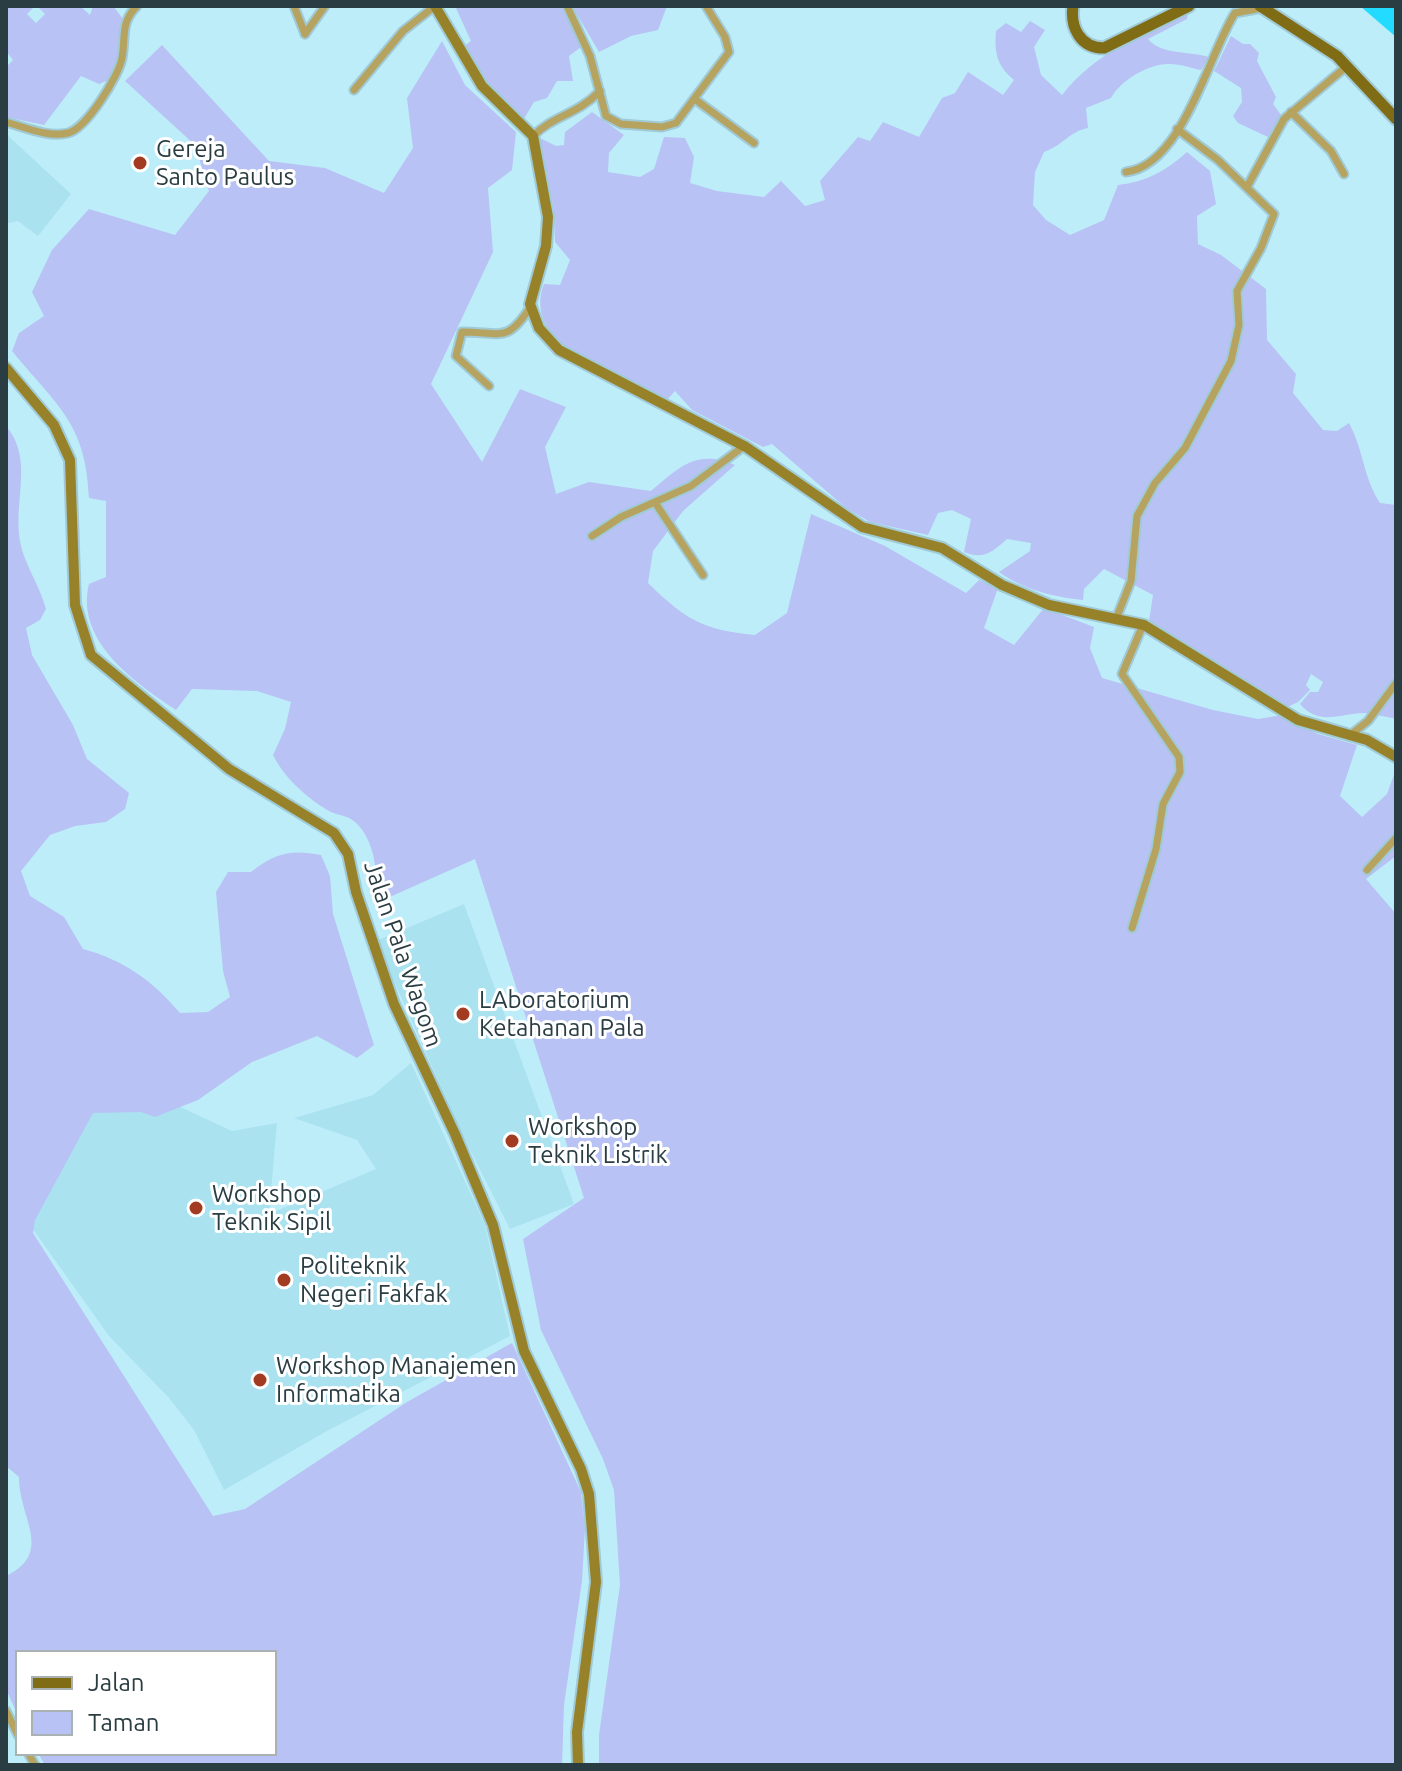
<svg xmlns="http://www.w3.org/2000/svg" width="1402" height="1771" viewBox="0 0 1402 1771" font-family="Ubuntu,sans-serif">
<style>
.built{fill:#aae2f0}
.green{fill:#b8c2f4}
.water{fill:#22dbfe}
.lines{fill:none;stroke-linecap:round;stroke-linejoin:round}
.street-casing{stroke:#a0cad5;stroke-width:11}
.secondary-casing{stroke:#a0cad5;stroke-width:14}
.primary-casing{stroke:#a0cad5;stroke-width:15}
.street{stroke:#b5a35f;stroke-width:7}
.secondary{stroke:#988229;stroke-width:10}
.primary{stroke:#806c15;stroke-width:11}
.poi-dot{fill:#a33b20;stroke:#fff;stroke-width:3}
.labels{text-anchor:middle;stroke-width:6;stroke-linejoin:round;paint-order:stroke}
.poi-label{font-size:24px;fill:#2a3d42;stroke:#fff;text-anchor:start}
.street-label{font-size:24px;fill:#2a3d42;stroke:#fff}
</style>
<rect width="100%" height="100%" fill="#beedfa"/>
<g class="built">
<polygon points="6,134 71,194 38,236 18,221 9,223 6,220"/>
<polygon points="464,904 574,1204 510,1229 462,1134 376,941"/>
<polygon points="411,1063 485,1225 510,1336 327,1431 224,1490 194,1430 169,1398 109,1336 27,1221 6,1065 131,1084 232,1131 277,1123 269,1214 376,1169 357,1140 294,1118 373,1095"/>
</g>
<g class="green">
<polygon points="6,6 35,6 27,14 36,23 45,14 37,6 80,6 90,15 93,6 113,6 123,19 121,45 111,79 99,84 81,76 44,125 6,117 6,67 13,60 6,51"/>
<polygon points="455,6 561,6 581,47 569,56 573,81 557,81 547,98 534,102 522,122 485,85 463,47 471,41"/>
<polygon points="572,6 667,6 658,30 631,36 599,52"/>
<path d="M1188 12 1187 19 1148 39C1160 55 1191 51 1209 57L1201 70C1191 68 1180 64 1170 64 1149 63 1120 81 1111 98L1086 108 1088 128C1070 131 1062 146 1044 152L1035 172 1033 205 1046 220 1070 235 1104 220 1118 185C1146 182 1166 171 1187 152L1210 171 1216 204 1197 216 1198 244 1221 255 1266 289 1267 340 1296 374 1293 393 1323 430 1337 431 1349 423C1364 451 1363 477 1380 503L1396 505V719C1386 717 1375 714 1365 713 1340 713 1320 727 1300 704L1310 692H1318L1323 682 1311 674 1306 685 1310 690 1298 702 1287 707 1149 621 1153 595 1104 569 1084 589 1083 600C1053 597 1024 590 999 572L1030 551 1031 543 1007 539C992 552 984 560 964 552L971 519 952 510 938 513 928 535 870 522 846 508 772 444 763 447 692 410 675 391 667 400 559 343C543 327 535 306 544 284L560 285 570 260 555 242 554 210 538 137 556 146 564 145 565 132 592 112 624 135 609 153 608 172 640 177 654 169 664 137 685 138 694 157 690 183 717 191 764 197 781 181 805 206 825 200 820 181 858 137 870 141 883 122 919 137 942 98 955 93 968 72 1003 95 1014 80C997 66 994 53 996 31L1006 23 1021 32 1030 21 1045 30 1034 47 1041 75 1062 95C1093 55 1143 32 1188 12Z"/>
<polygon points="1231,36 1243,44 1250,44 1259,53 1257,61 1276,97 1273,104 1281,115 1268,137 1238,123 1233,116 1242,102 1241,88 1214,71"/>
<path d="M442 41 465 85 516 132 512 170 488 188 493 252 431 384 482 462 520 389 566 407 545 447 556 494 589 482 651 491C681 466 696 449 735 465L683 511 653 551 648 583C686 620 703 630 755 635L787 613 811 514 885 546 966 593 979 580 998 588 984 628 1014 645 1044 608 1094 627 1090 648 1102 678 1213 710 1258 719 1282 715 1318 734 1357 745 1340 796 1362 817 1387 794 1396 769V856L1366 879 1396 914V1765H599V1735L620 1585 614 1490 603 1459 541 1330 523 1239 584 1198 475 859 374 904C374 892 376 878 375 866 374 850 364 825 349 818 343 815 337 815 331 812 309 800 284 778 273 755L285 729 291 702 257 691 192 689 176 710C134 682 75 641 89 584L106 577V501L89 498C86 422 56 405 12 351L19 333 44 316 32 292 52 250 89 209 175 235 209 191 195 145 125 81 162 45 269 161 325 168 384 193 413 148 407 98Z"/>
<path d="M6 426C33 458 15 496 19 534 22 563 39 582 46 609L40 620 26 628 32 655 73 725 87 759 129 793 125 809 106 822 75 826 50 835 21 871 30 896 64 917 83 949C124 960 153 981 180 1013L208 1012 230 997 223 971 216 892 228 872H251C275 853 291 849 321 855L330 876 333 914 374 1045 357 1058 317 1036 252 1062 198 1100 155 1117 141 1112 93 1113 35 1220 33 1233 213 1516 245 1509 407 1402 512 1343 581 1492 585 1528 582 1581 564 1705 562 1765H45L38 1753H274V1653H18V1716L6 1689V1576C55 1552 18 1517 19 1477L6 1466Z"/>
</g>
<polygon class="water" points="1360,6 1396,6 1396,37"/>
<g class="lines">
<defs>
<g id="street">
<polyline points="294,6 305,34"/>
<polyline points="567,6 590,56 606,116 621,124 662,127 676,123 729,52 725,37 706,6"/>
<polyline points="305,34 325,6"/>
<polyline points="354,90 403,31 435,6"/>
<polyline points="696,100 754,143"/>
<polyline points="1291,112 1331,151 1344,174"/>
<path d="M6 122C24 127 49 138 68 133 86 129 119 76 122 58 126 36 120 23 137 6"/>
<path d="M533 136C554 115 577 115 600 91"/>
<path d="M1126 172C1183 165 1209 53 1235 13L1262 8"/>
<polyline points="1247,187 1284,119 1347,66"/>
<path d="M489 386 456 356 462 332C501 332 507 344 531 306"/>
<polyline points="656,504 703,575"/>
<polyline points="592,536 621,517 691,486 744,446"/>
<polyline points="1116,619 1131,581 1137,516 1155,483 1185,448 1231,361 1239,325 1237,291 1261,248 1274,214 1218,160 1177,129"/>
<polyline points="1349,736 1368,721 1396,683"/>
<polyline points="1367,870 1396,838"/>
<polyline points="1132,928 1156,849 1163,804 1180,772 1179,757 1122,674 1143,625"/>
<polyline points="6,1711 18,1735"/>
<polyline points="28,1753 35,1765"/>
</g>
<g id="secondary">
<polyline points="435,6 482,86 533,136 548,217 546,246 530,304 539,328 559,350 746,447 862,527 942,548 1002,585 1049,605 1144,625 1298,720 1367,740 1396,757"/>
<polyline points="6,368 54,425 70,460 75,605 91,655 229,769 334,833 348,854 356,892 394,1004 455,1134 493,1225 524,1351 581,1469 589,1494 596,1582 577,1732 578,1765"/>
</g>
<g id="primary">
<path d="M1073 6C1070 27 1080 48 1104 48L1189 6"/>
<polyline points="1260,6 1337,56 1396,119"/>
</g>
</defs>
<use href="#street" class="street-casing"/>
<use href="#secondary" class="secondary-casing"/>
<use href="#primary" class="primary-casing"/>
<use href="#street" class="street"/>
<use href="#secondary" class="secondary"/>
<use href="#primary" class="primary"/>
</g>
<g class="poi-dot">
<circle cx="140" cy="163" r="8"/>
<circle cx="463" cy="1014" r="8"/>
<circle cx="512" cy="1141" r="8"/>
<circle cx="196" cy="1208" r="8"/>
<circle cx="284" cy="1280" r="8"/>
<circle cx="260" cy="1380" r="8"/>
</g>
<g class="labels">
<g class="poi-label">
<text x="156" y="157">Gereja<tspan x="156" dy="28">Santo Paulus</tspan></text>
<text x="479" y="1008">LAboratorium<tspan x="479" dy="28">Ketahanan Pala</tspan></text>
<text x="528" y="1135">Workshop<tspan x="528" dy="28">Teknik Listrik</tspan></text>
<text x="212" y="1202">Workshop<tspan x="212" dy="28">Teknik Sipil</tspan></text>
<text x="300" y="1274">Politeknik<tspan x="300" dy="28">Negeri Fakfak</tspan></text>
<text x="276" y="1374">Workshop Manajemen<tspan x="276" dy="28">Informatika</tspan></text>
</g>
<g class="street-label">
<text transform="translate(403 954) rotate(71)" y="8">Jalan Pala Wagom</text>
</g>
</g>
<rect width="1402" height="1771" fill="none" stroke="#2a3d42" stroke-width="16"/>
<rect x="16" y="1651" width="260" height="104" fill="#ffffff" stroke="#aab1b3" stroke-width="2"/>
<rect x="32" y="1677" width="40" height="12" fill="#806c15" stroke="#aab1b3" stroke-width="2"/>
<text x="88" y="1691" font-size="24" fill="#2a3d42">Jalan</text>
<rect x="32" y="1711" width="40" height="24" fill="#b8c2f4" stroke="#aab1b3" stroke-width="2"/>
<text x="88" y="1731" font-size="24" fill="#2a3d42">Taman</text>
</svg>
